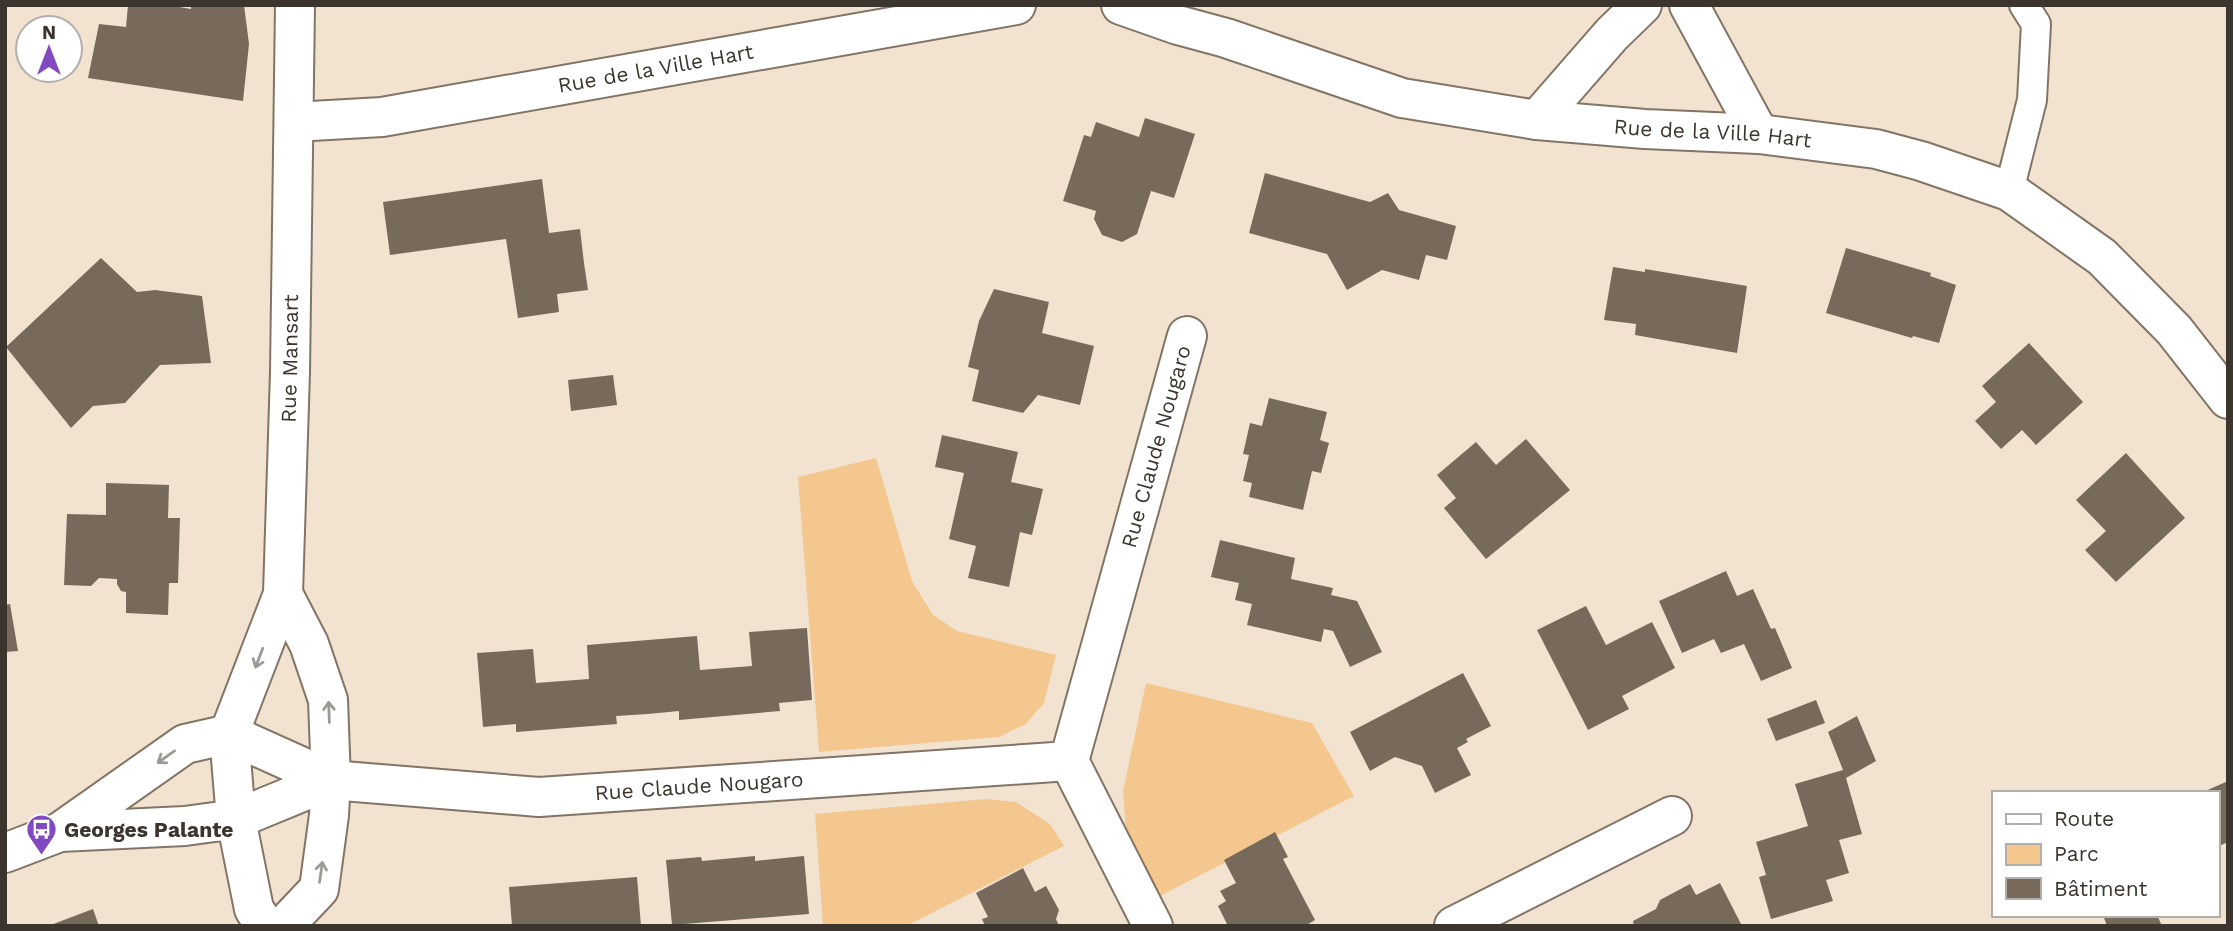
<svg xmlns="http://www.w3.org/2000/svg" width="2233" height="931" viewBox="0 0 2233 931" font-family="'Work Sans',sans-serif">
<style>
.green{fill:#f4c78f}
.building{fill:#776a5a}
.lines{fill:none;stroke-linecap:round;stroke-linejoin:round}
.lane-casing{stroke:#827566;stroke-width:32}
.street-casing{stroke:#827566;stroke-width:42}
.secondary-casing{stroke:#827566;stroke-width:42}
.lane{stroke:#fff;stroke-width:28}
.street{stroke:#fff;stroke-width:38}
.secondary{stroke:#fff;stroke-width:38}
.oneway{stroke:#9d9a96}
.labels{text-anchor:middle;stroke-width:7;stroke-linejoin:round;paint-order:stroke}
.street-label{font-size:21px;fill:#3b352e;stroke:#fff}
.poi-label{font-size:21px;font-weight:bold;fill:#3b352e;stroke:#fff;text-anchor:start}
</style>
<rect width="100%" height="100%" fill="#f2e3d1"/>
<g class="green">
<polygon points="876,458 912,581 933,615 957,631 1056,655 1044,703 1026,724 999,737 819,752 798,477"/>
<polygon points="1146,683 1312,723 1354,796 1158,897 1126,834 1123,791"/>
<polygon points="986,799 1016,802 1050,824 1064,846 906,926 823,926 815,814"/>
</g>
<g class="building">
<polygon points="128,5 168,5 191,9 191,5 244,5 249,44 243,101 88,78 99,24 126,27"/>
<polygon points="1145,118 1195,134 1174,198 1151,191 1137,234 1122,242 1102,235 1094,219 1096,211 1063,201 1084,135 1091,137 1096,122 1139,137"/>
<polygon points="1265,173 1370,202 1388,193 1399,210 1456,226 1447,260 1426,255 1419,280 1382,270 1347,290 1327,254 1249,233"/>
<polygon points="542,179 549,233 580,229 584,263 588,290 557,294 559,312 518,318 506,239 390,255 383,202"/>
<polygon points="1846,248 1931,273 1930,276 1956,285 1939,343 1913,336 1912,338 1826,313"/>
<polygon points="101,258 137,292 155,290 202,296 211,363 160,365 125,403 93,406 71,428 6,347"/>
<polygon points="1613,267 1645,272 1645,269 1747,286 1737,353 1635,335 1636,324 1604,320"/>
<polygon points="994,289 1049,302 1042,333 1094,346 1080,405 1038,395 1023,413 972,401 979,370 968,367 979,321"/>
<polygon points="2029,343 2083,402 2036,445 2022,430 2001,449 1975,421 1996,402 1982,386"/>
<polygon points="613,375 617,405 571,411 568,380"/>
<polygon points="1269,398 1327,412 1320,440 1329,443 1321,473 1312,471 1303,510 1249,497 1252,483 1243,481 1249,455 1243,454 1250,423 1262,426"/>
<polygon points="942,435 1018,452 1011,482 1043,489 1032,535 1020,532 1009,587 968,578 976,546 949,539 964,473 935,467"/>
<polygon points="1526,439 1570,490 1486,559 1444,508 1456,498 1437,475 1476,442 1496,465"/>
<polygon points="2126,453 2185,518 2116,582 2085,550 2106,531 2076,500"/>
<polygon points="106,483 169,485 168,518 180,518 178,583 169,583 168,615 126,613 126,592 121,591 117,584 117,579 99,578 91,586 64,585 67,514 106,515"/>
<polygon points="1220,540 1295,558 1291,579 1333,588 1331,595 1357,601 1382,652 1350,667 1333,631 1324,629 1321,642 1247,625 1252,604 1235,600 1239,583 1211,577"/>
<polygon points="1726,571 1737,596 1753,589 1771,629 1775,628 1792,668 1761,681 1744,644 1721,653 1714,639 1682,653 1659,601"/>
<polygon points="10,604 18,651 5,652 5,605"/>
<polygon points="1586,606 1606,645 1652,622 1675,668 1622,696 1629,709 1588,730 1537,630"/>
<polygon points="807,628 812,700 779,703 780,711 679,720 679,711 648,714 616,716 617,724 516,732 516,724 483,727 477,653 533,649 536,683 589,679 587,645 697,636 700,670 752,666 749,632"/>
<polygon points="1463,673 1491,726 1466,739 1468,742 1457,748 1471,775 1435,793 1422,766 1395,757 1370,771 1350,732"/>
<polygon points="1816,700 1825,723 1776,741 1767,719"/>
<polygon points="1857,716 1876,761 1846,778 1862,834 1839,840 1849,873 1826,880 1833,901 1771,919 1759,877 1766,875 1756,842 1808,826 1795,784 1843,770 1828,732"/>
<polygon points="2228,781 2228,842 2217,847 2217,793 2201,793"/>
<polygon points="1275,832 1288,857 1283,859 1315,920 1305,926 1228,926 1218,906 1226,901 1220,891 1236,883 1224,860"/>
<polygon points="755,856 755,861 804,856 809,914 672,925 666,860 701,857 702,861"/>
<polygon points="1023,868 1035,892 1046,886 1059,910 1056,919 1059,926 985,926 982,919 988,917 976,893"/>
<polygon points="637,877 641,926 512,926 509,887"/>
<polygon points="1720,883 1742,926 1634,926 1633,921 1656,909 1660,900 1690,884 1696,895"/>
<polygon points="93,909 99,926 48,926"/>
<polygon points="2103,915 2157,915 2162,926 2107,926"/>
</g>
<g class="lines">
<defs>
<polyline id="lane" points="2009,191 2032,100 2036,24 2024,5"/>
<g id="street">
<path id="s1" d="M1121 5 1178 25 1226 38 1402 98 1537 120 1645 129 1759 134 1876 149 1921 161 2009 191 2102 257 2174 330 2228 399"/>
<polyline points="1689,5 1759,134"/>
<polyline points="1537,120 1612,34 1642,5"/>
<path id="s2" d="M294 122 382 117 1016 5"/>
<path id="s3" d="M229 734 331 780 539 797 1069 761 1187 336"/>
<polyline points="1069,761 1153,926"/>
<polyline points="236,819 331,780"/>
<polyline points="1454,926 1672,816"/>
</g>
<g id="secondary">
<polyline points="283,594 309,644 328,700 331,780 329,815 319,889 284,926"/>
<polyline points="60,832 185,826 236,819"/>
<polyline points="5,853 60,832 185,744 229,734"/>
<path id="s4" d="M265 926 254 909 236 819 229 734 283 594 290 372 295 5"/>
</g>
</defs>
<use href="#lane" class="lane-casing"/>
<use href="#street" class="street-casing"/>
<use href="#secondary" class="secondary-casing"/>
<use href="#lane" class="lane"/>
<use href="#street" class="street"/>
<use href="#secondary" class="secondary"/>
</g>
<defs><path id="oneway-shaft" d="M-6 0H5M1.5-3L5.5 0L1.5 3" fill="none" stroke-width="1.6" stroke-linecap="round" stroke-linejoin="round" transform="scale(1.75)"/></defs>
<g class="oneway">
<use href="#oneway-shaft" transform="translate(259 658) rotate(111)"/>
<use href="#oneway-shaft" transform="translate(329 712) rotate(-92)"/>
<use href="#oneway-shaft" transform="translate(166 757) rotate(145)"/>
<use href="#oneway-shaft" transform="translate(321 872) rotate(-82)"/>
</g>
<defs>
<symbol id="bus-pin" viewBox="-11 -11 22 30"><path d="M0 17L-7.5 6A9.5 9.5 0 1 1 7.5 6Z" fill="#824ac1" stroke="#fff"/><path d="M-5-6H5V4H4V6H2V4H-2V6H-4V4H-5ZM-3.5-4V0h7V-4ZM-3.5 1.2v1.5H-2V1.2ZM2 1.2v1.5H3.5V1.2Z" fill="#fff"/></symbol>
</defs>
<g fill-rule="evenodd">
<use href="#bus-pin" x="24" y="812" width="35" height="47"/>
</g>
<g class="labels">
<g class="street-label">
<text dy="7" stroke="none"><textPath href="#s2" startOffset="366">Rue de la Ville Hart</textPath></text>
<text dy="7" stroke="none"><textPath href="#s1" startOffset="609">Rue de la Ville Hart</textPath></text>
<text dy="7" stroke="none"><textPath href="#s4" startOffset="583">Rue Mansart</textPath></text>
<text dy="7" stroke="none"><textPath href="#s3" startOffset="1178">Rue Claude Nougaro</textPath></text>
<text dy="7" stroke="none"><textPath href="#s3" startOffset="481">Rue Claude Nougaro</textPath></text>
</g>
<g class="poi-label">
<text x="64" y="837">Georges Palante</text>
</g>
</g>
<rect width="2233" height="931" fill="none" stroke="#3b352e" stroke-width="14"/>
<rect x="1992" y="791" width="228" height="126" fill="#ffffff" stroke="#b1aeab" stroke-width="2"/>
<rect x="2006" y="814" width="35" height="10" fill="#ffffff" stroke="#b1aeab" stroke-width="2"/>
<text x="2054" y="826" font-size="21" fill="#3b352e">Route</text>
<rect x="2006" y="844" width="35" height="21" fill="#f4c78f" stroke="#b1aeab" stroke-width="2"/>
<text x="2054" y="861" font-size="21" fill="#3b352e">Parc</text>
<rect x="2006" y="878" width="35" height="21" fill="#776a5a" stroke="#b1aeab" stroke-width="2"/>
<text x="2054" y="896" font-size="21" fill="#3b352e">Bâtiment</text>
<g transform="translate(49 49)"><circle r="33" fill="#ffffff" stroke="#b1aeab" stroke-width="2"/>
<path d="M0-5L12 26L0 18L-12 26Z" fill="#824ac1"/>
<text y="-10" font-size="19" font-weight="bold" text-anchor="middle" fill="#3b352e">N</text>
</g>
</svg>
